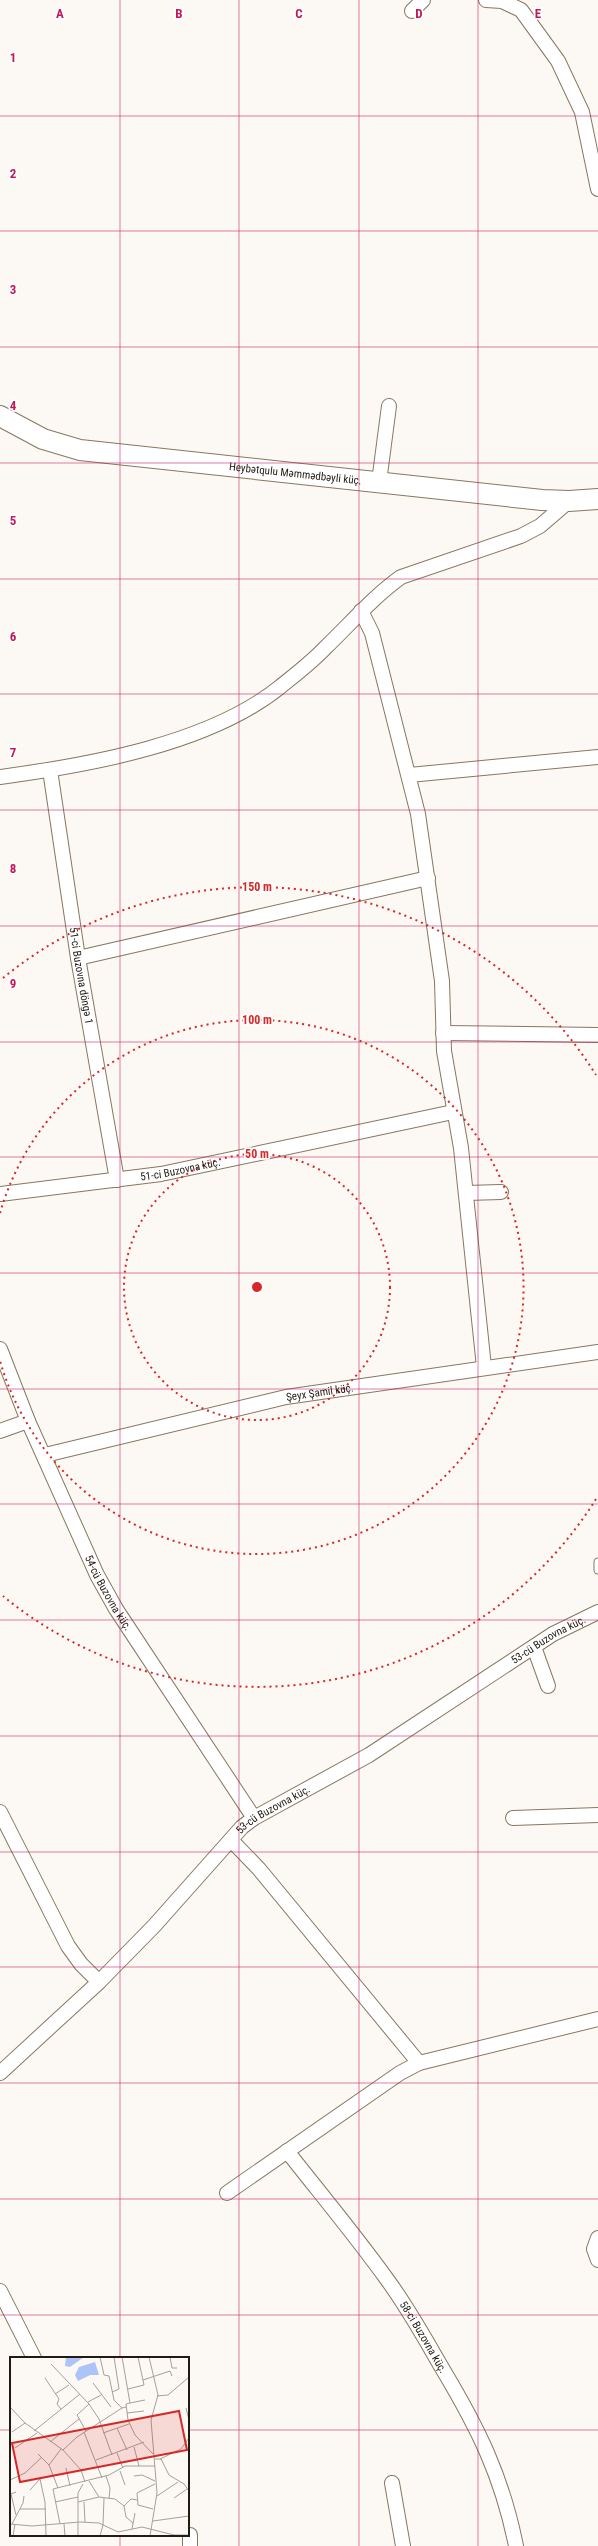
<svg xmlns="http://www.w3.org/2000/svg" width="598" height="2546" viewBox="0 0 598 2546" font-family="'Roboto Condensed',sans-serif">
<style>
.lines{fill:none;stroke-linecap:round;stroke-linejoin:round}
.lane-casing{stroke:#887760;stroke-width:9}
.street-casing{stroke:#887760;stroke-width:16}
.secondary-casing{stroke:#887760;stroke-width:22}
.lane{stroke:#fff;stroke-width:7}
.street{stroke:#fff;stroke-width:14}
.secondary{stroke:#fff;stroke-width:20}
.grid{fill:none;stroke:#c2185b;stroke-width:1;stroke-opacity:0.55}
.ring{fill:none;stroke:#d62828;stroke-width:2;stroke-dasharray:2 4}
.labels{text-anchor:middle;stroke-width:3.5;stroke-linejoin:round;paint-order:stroke}
.street-label{font-size:11px;fill:#221b12;stroke:#fff}
.inset-road{fill:none;stroke:#a5a099;stroke-width:1}
.view{fill:#d62828;fill-opacity:0.15;stroke:#d62828;stroke-width:2}
.inset-edge{fill:none;stroke:#221b12;stroke-width:2}
.grid-label{font-size:13px;text-anchor:middle;font-weight:bold;fill:#c2185b;stroke:#fff;stroke-width:3.5;stroke-linejoin:round;paint-order:stroke}
.centre{fill:#d62828;stroke:#fff;stroke-width:2}
.ring-label{font-size:12px;text-anchor:middle;font-weight:bold;fill:#d62828;stroke:#fff;stroke-width:3.5;stroke-linejoin:round;paint-order:stroke}
</style>
<rect width="100%" height="100%" fill="#fcf8f3"/>
<g class="lines">
<defs>
<polyline id="lane" points="598,1562 598,1570"/>
<g id="street">
<polyline points="486,0 502,1 521,10 558,61 582,112 598,189"/>
<polyline points="412,11 423,0"/>
<polyline points="379,482 389,406"/>
<polyline points="361,611 372,633 418,814 442,981 444,1051 461,1148 484,1367"/>
<path id="s1" d="M50 770 78 958 117 1180"/>
<polyline points="409,775 598,757"/>
<path d="M0 777C89 765 209 744 280 687 296 674 312 662 326 647 351 623 373 597 401 577L521 536 540 526 569 501"/>
<polyline points="78,958 428,878"/>
<polyline points="443,1033 598,1035"/>
<polyline points="466,1193 501,1192"/>
<path id="s2" d="M0 1194 161 1174 453 1112"/>
<path id="s3" d="M0 1349 28 1421 97 1575 116 1609 254 1818"/>
<polyline points="0,1431 28,1421"/>
<path id="s4" d="M45 1455 286 1397 598 1352"/>
<polyline points="534,1647 548,1686"/>
<polyline points="0,1812 68,1946 81,1964 99,1982"/>
<polyline points="513,1818 598,1815"/>
<polyline points="231,1840 259,1869 419,2063"/>
<path id="s5" d="M0 2073 99 1982 154 1926 242 1827 254 1818 369 1755 553 1634 598 1612"/>
<path id="s6" d="M287 2151C320 2193 355 2235 386 2278 407 2306 424 2337 442 2368 478 2428 502 2476 516 2546"/>
<polyline points="227,2193 400,2073 419,2063 598,2019"/>
<polyline points="598,2238 594,2249 598,2260"/>
<polyline points="0,2291 34,2358"/>
<polyline points="392,2483 403,2546"/>
<polyline points="190,2535 190,2546"/>
</g>
<g id="secondary">
<path id="s7" d="M0 416 43 439 80 450 542 500 569 501 598 499"/>
</g>
</defs>
<use href="#lane" class="lane-casing"/>
<use href="#street" class="street-casing"/>
<use href="#secondary" class="secondary-casing"/>
<use href="#lane" class="lane"/>
<use href="#street" class="street"/>
<use href="#secondary" class="secondary"/>
</g>
<path class="grid" d="M120 0V2358M239 0V2546M359 0V2546M478 0V2546M0 116H598M0 231H598M0 347H598M0 463H598M0 579H598M0 694H598M0 810H598M0 926H598M0 1042H598M0 1157H598M0 1273H598M0 1389H598M0 1504H598M0 1620H598M0 1736H598M0 1852H598M0 1967H598M0 2083H598M0 2199H598M0 2315H598M0 2430H11M188 2430H598M120 2535V2546"/>
<g class="ring">
<circle cx="257" cy="1287" r="133"/>
<path d="M0 1213A267 267 0 1 1 0 1361"/>
<path d="M596 1499A400 400 0 0 1 3 1596M3 978A400 400 0 0 1 596 1075"/>
</g>
<g class="labels">
<g class="street-label">
<text dy="4" stroke="none"><textPath href="#s7" startOffset="304">Heybətqulu Məmmədbəyli küç.</textPath></text>
<text dy="4" stroke="none"><textPath href="#s1" startOffset="208">51-ci Buzovna döngə 1</textPath></text>
<text dy="4" stroke="none"><textPath href="#s2" startOffset="182">51-ci Buzovna küç.</textPath></text>
<text dy="4" stroke="none"><textPath href="#s4" startOffset="282">Şeyx Şamil küç.</textPath></text>
<text dy="4" stroke="none"><textPath href="#s3" startOffset="267">54-cü Buzovna küç.</textPath></text>
<text dy="4" stroke="none"><textPath href="#s5" startOffset="705">53-cü Buzovna küç.</textPath></text>
<text dy="4" stroke="none"><textPath href="#s5" startOffset="381">53-cü Buzovna küç.</textPath></text>
<text dy="4" stroke="none"><textPath href="#s6" startOffset="231">58-ci Buzovna küç.</textPath></text>
</g>
</g>
<g transform="translate(10 2357)">
<rect width="179" height="179" fill="#fcf8f3"/>
<path d="M56 0H74L60 10 55 9ZM85 5 89 18H80L68 24 65 18 69 10Z" fill="#acc4f7"/>
<path class="inset-road" d="M90 0 94 18 99 19 104 43 112 51 116 50M112 0 120 46 116 47 118 63 125 78 143 97M139 0 148 38 141 63 147 136 140 179M160 0 162 11H167M41 7 79 47 89 62 102 98M35 21 49 42 47 47 51 52M133 23 160 14 162 19M83 26 101 50M118 32 134 28 128 0M102 35 109 32 104 0M45 37 59 28M147 39 158 38 179 20M78 45 91 38M120 46 135 43M0 50 15 66 53 93 71 113 75 125M176 51 179 63M117 56 134 54M107 71 117 93M24 74 70 37M76 74 67 58 79 47M2 75 15 66M74 75 92 121M93 76 119 67M40 85 69 62M124 90 129 109M5 91 27 76M53 93 67 80 112 51M107 96 113 111M28 97 39 108 48 131M145 102H151L159 118 174 127 179 134M150 102 171 92 179 81M86 103 134 85M39 108 51 92M56 111 60 129M110 114 115 128M96 119 100 131 99 142M124 119 132 118 145 124M0 123 15 116 32 100M79 124 89 140M20 133 30 122 35 145 36 179M147 139 168 125M164 141 177 132M45 145 68 140M68 145 89 140 105 142 114 149 116 160 123 166M74 145 75 165M114 149 121 142 127 143M10 152H36M143 152 128 148 127 136 145 127M6 158 1 137 6 135M143 164 179 159M0 167 22 169 70 165 89 166 108 175 132 170 164 178H179M2 167 13 146 14 139M50 167 43 132 99 118 115 109H145M54 167 55 179M122 172 125 156M3 179 5 167M68 179V136L73 127M90 179 93 168 94 141"/>
<path class="view" d="M169 54 177 93 10 125 2 86Z"/>
<rect width="179" height="179" class="inset-edge"/>
</g>
<g class="grid-label">
<text x="60" y="18">A</text>
<text x="179" y="18">B</text>
<text x="299" y="18">C</text>
<text x="419" y="18">D</text>
<text x="538" y="18">E</text>
<text x="13" y="62">1</text>
<text x="13" y="178">2</text>
<text x="13" y="294">3</text>
<text x="13" y="410">4</text>
<text x="13" y="525">5</text>
<text x="13" y="641">6</text>
<text x="13" y="757">7</text>
<text x="13" y="873">8</text>
<text x="13" y="988">9</text>
</g>
<circle cx="257" cy="1287" r="6" class="centre"/>
<g class="ring-label">
<text x="257" y="891">150 m</text>
<text x="257" y="1024">100 m</text>
<text x="257" y="1158">50 m</text>
</g>
</svg>
